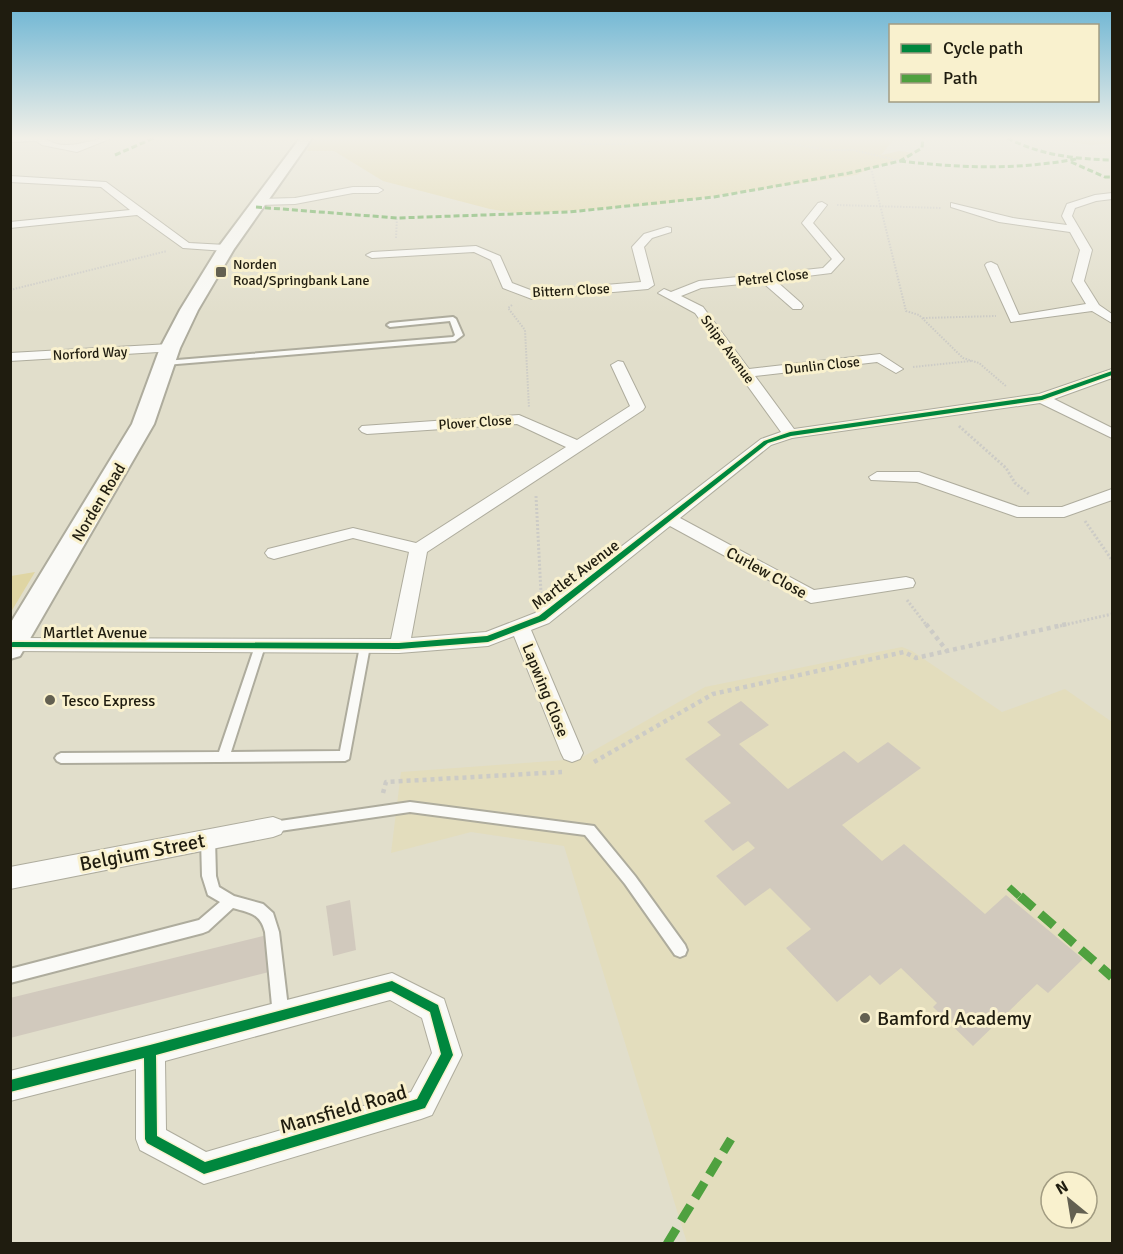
<svg xmlns="http://www.w3.org/2000/svg" width="1123" height="1254" viewBox="0 0 1123 1254" font-family="Signika,sans-serif">
<style>
.built{fill:#e3ddbd;fill-rule:evenodd}
.green{fill:#dfd5a3}
.building{fill:#d1c9bd}
.lines{fill:none;stroke-linecap:round;stroke-linejoin:round}
.lane-casing{stroke:#aeac9d;stroke-width:4}
.street-casing{stroke:#aeac9d;stroke-width:2}
.secondary-casing{stroke:#aeac9d;stroke-width:4}
.path-far2{stroke:#cccbc6;stroke-width:2;stroke-dasharray:1.5 1.5;stroke-linecap:butt}
.path-far1{stroke:#cccbc6;stroke-width:3;stroke-dasharray:2 2;stroke-linecap:butt}
.path{stroke:#cccbc6;stroke-width:4.5;stroke-dasharray:4 4;stroke-linecap:butt}
.lane{fill:#fafaf7;fill-rule:evenodd}
.street{fill:#fafaf7;fill-rule:evenodd}
.secondary{fill:#fafaf7;fill-rule:evenodd}
.quiet-far2{stroke:#4fa13f;stroke-width:3;stroke-dasharray:6 3;stroke-linecap:butt}
.quiet-far1{stroke:#4fa13f;stroke-width:7;stroke-dasharray:14 7;stroke-linecap:butt}
.quiet{stroke:#4fa13f;stroke-width:9;stroke-dasharray:18 9;stroke-linecap:butt}
.cycleway-casing{stroke:#f9f1ce;stroke-width:3}
.cycleway{fill:#00873e;fill-rule:evenodd}
.poi-dot{fill:#636051;stroke:#f9f1ce;stroke-width:2}
.labels{text-anchor:middle;stroke-width:6;stroke-linejoin:round;paint-order:stroke}
.far-poi-label{font-size:14px;fill:#1f1c0f;stroke:#f9f1ce;text-anchor:start}
.far-street-label{font-size:14px;fill:#1f1c0f;stroke:#f9f1ce}
.street-label{font-size:16px;fill:#1f1c0f;stroke:#f9f1ce}
.poi-label{font-size:16px;fill:#1f1c0f;stroke:#f9f1ce;text-anchor:start}
.near-street-label{font-size:20px;fill:#1f1c0f;stroke:#f9f1ce}
.near-poi-label{font-size:20px;fill:#1f1c0f;stroke:#f9f1ce;text-anchor:start}
</style>
<rect width="100%" height="100%" fill="#e1decb"/>
<path class="built" d="M902 647 912 651 1002 712 1065 689 1112 722V1243H687L564 846 471 832 391 853 401 772 579 759 705 687ZM1051 1182H1087V1218H1051Z"/>
<g class="green">
<path d="M314 138H895L881 155 869 158 899 151 915 153C897 164 875 165 856 175L657 205 521 214 490 209 383 181 334 151H307Z"/>
<polygon points="1044,138 1112,138 1112,143 1092,145"/>
<polygon points="35,572 11,612 11,576"/>
</g>
<g class="building">
<polygon points="741,701 769,725 739,744 788,789 844,751 858,763 888,742 921,768 842,825 882,861 904,844 985,914 1006,895 1083,959 1048,993 1037,984 973,1046 933,1007 937,1003 901,968 880,985 870,975 837,1002 786,948 811,929 770,888 745,906 716,876 755,848 748,841 733,851 704,821 731,803 685,759 721,735 707,722"/>
<polygon points="350,900 356,950 333,956 326,906"/>
<polygon points="267,935 269,972 10,1038 10,998"/>
</g>
<g class="lines">
<defs>
<g id="lane">
<polygon points="453,317 456,319 463,335 455,341 165,365 161,363 165,361 453,337 455,335 450,321 390,327 387,325 390,323"/>
<polygon points="260,642 265,646 231,752 340,751 360,646 365,642 370,646 349,759 345,761 61,763 57,761 55,758 57,755 61,753 219,752 255,646"/>
<polygon points="410,802 594,826 635,876 685,945 687,950 685,955 680,957 675,955 625,884 585,835 410,812 273,832 268,831 267,827 268,823 273,822"/>
<path d="M208 833 213 835 215 839 216 876 219 887 234 896 263 904 273 913 279 932 289 1016 286 1021 281 1024 276 1021 273 1016 265 932C260 913 250 913 233 908L208 931 203 933 10 983V969L199 920 220 902 208 895 202 876 201 839 203 835Z"/>
</g>
<g id="street">
<path d="M10 138H44C67 154 89 138 112 138L77 152 42 145 36 141 10 142Z"/>
<polygon points="10,176 106,182 189,243 226,245 232,248 226,251 183,248 137,215 10,228 10,222 130,210 101,187 10,182"/>
<polygon points="353,187 378,187 383,190 378,193 353,193 295,204 259,205 254,202 259,199 295,198"/>
<polygon points="1112,193 1112,199 1096,201 1075,208 1072,216 1092,250 1084,281 1099,305 1112,314 1112,323 1092,311 1011,322 985,265 987,263 991,262 997,265 1019,315 1086,304 1072,281 1080,250 1070,232 999,222 951,207 951,203 1013,218 1067,225 1062,216 1067,204 1095,195"/>
<polygon points="822,202 827,205 813,223 844,259 831,273 775,280 801,303 803,306 801,309 793,309 762,282 701,288 681,296 703,307 749,369 880,354 903,369 896,373 877,362 755,376 794,429 1039,394 1112,369 1112,378 1054,399 1112,428 1112,438 1040,403 792,438 771,445 680,518 814,590 906,577 913,579 915,583 913,587 811,603 670,526 549,623 531,630 583,753 580,759 572,762 564,759 561,753 514,636 488,646 399,653 10,651 10,639 13,638 391,639 409,552 353,538 274,559 268,557 265,553 268,549 353,528 416,543 566,447 517,424 367,434 362,432 359,429 362,426 519,415 577,440 630,406 611,365 618,361 623,362 645,407 643,410 427,552 411,638 486,632 535,613 761,439 781,432 695,313 658,293 664,289 671,292 699,281 823,268 832,259 802,223 818,203"/>
<polygon points="667,227 671,228 671,232 652,238 644,247 654,285 648,289 532,299 503,288 491,260 474,252 372,258 366,255 372,252 476,246 500,256 512,283 533,291 641,282 632,247 644,234"/>
<polygon points="170,344 175,345 177,348 175,351 10,361 10,353"/>
<polygon points="877,472 919,472 1019,507 1062,507 1112,489 1112,500 1064,517 1017,517 917,482 871,480 869,477"/>
<polygon points="273,817 281,820 285,827 281,834 273,837 10,889 10,867"/>
<path d="M392 973 444 999 462 1055 432 1115 421 1119 204 1184 140 1150 136 1139V1069L10 1101V1071ZM390 1000 422 1018 432 1053 411 1092 206 1152 166 1130 165 1061Z"/>
</g>
<polygon id="secondary" points="300,138 312,138 234,249 198,310 180,348 154,424 20,656 10,659 10,624 132,424 160,348 180,310 220,245"/>
</defs>
<use href="#lane" class="lane-casing"/>
<use href="#street" class="street-casing"/>
<use href="#secondary" class="secondary-casing"/>
<g class="path-far2">
<polyline points="555,138 583,144 627,144 674,138 766,140 828,150 853,150 900,161"/>
<polyline points="871,168 906,311 919,315 963,358 979,363 1007,387"/>
<polyline points="837,205 941,208"/>
<polyline points="396,238 397,218"/>
<polyline points="10,290 167,251"/>
<polyline points="512,305 508,308 525,330 529,408"/>
<polyline points="923,318 996,316"/>
<polyline points="913,367 971,361"/>
</g>
<g class="path-far1">
<polyline points="959,426 1006,468 1015,483 1029,494"/>
<polyline points="536,496 541,593"/>
<polyline points="1085,521 1112,560"/>
<polyline points="907,600 927,626"/>
<polyline points="1060,626 1112,614"/>
</g>
<g class="path">
<polyline points="926,624 947,651"/>
<polyline points="594,762 713,694 904,652 916,658 1067,624"/>
<polyline points="383,793 386,782 562,772"/>
</g>
<use href="#lane" class="lane"/>
<use href="#street" class="street"/>
<use href="#secondary" class="secondary"/>
<g class="quiet-far2">
<path d="M1007 138C1041 155 1074 159 1112 160"/>
<polyline points="115,155 154,138"/>
<path d="M900 161C959 168 1017 170 1076 159"/>
<polyline points="1071,162 1105,177 1112,177"/>
<polyline points="256,207 397,218 569,212 714,197 849,173 900,161 922,148 923,138"/>
</g>
<polyline class="quiet-far1" points="1009,887 1021,898"/>
<g class="quiet">
<polyline points="1020,896 1112,977"/>
<polyline points="667,1244 731,1139"/>
</g>
<defs>
<g id="cycleway">
<polygon points="1112,371 1112,375 1042,400 791,436 768,443 545,620 488,642 399,649 10,647 10,643 13,642 399,643 487,636 539,616 764,441 790,432 1041,396"/>
<path d="M392 981 438 1005 453 1055 425 1108 204 1174 147 1143 145 1139 144 1058 10 1092V1080L150 1045ZM391 991 430 1012 441 1054 417 1099 205 1162 157 1136 156 1055Z"/>
</g>
</defs>
<use href="#cycleway" class="cycleway-casing"/>
<use href="#cycleway" class="cycleway"/>
</g>
<linearGradient id="sky" x2="0" y2="1"><stop stop-color="#6ab4d3"/><stop offset="0.44" stop-color="#f2f0e8"/><stop offset="1" stop-color="#f2f0e8" stop-opacity="0"/></linearGradient>
<rect width="1123" height="314" fill="url(#sky)"/>
<g class="poi-dot">
<rect x="215" y="266" width="12" height="12" rx="3"/>
<circle cx="50" cy="700" r="6"/>
<circle cx="865" cy="1018" r="6"/>
</g>
<g class="labels">
<g class="far-poi-label">
<text x="233" y="269">Norden<tspan x="233" dy="16">Road/Springbank Lane</tspan></text>
</g>
<g class="far-street-label">
<text transform="translate(773 277) rotate(-6)" y="5">Petrel Close</text>
<text transform="translate(571 290) rotate(-3)" y="5">Bittern Close</text>
<text transform="translate(728 349) rotate(54)" y="5">Snipe Avenue</text>
<text transform="translate(90 353) rotate(-3)" y="5">Norford Way</text>
<text transform="translate(822 365) rotate(-6)" y="5">Dunlin Close</text>
<text transform="translate(475 422) rotate(-4)" y="5">Plover Close</text>
</g>
<g class="street-label">
<text transform="translate(98 502) rotate(-59)" y="6">Norden Road</text>
<text transform="translate(767 572) rotate(29)" y="6">Curlew Close</text>
<text transform="translate(575 574) rotate(-37)" y="6">Martlet Avenue</text>
<text x="95" y="638">Martlet Avenue</text>
<text transform="translate(546 690) rotate(68)" y="6">Lapwing Close</text>
</g>
<g class="poi-label">
<text x="62" y="706">Tesco Express</text>
</g>
<g class="near-street-label">
<text transform="translate(142 852) rotate(-11)" y="7">Belgium Street</text>
<text transform="translate(343 1109) rotate(-16)" y="7">Mansfield Road</text>
</g>
<g class="near-poi-label">
<text x="877" y="1025">Bamford Academy</text>
</g>
</g>
<rect width="1123" height="1254" fill="none" stroke="#1f1c0f" stroke-width="24"/>
<rect x="889" y="24" width="210" height="78" fill="#f9f1ce" stroke="#a29c82" stroke-width="1.5"/>
<rect x="901" y="44" width="30" height="9" fill="#00873e" stroke="#a29c82" stroke-width="1.5"/>
<text x="943" y="54" font-size="18" fill="#1f1c0f">Cycle path</text>
<rect x="901" y="74" width="30" height="9" fill="#4fa13f" stroke="#a29c82" stroke-width="1.5"/>
<text x="943" y="84" font-size="18" fill="#1f1c0f">Path</text>
<g transform="translate(1069 1200) rotate(330)"><circle r="28" fill="#f9f1ce" stroke="#a29c82" stroke-width="1.5"/>
<path d="M0-4.5L10 22L0 15L-10 22Z" fill="#636051"/>
<text y="-9" font-size="16" font-weight="bold" text-anchor="middle" fill="#1f1c0f">N</text>
</g>
</svg>
